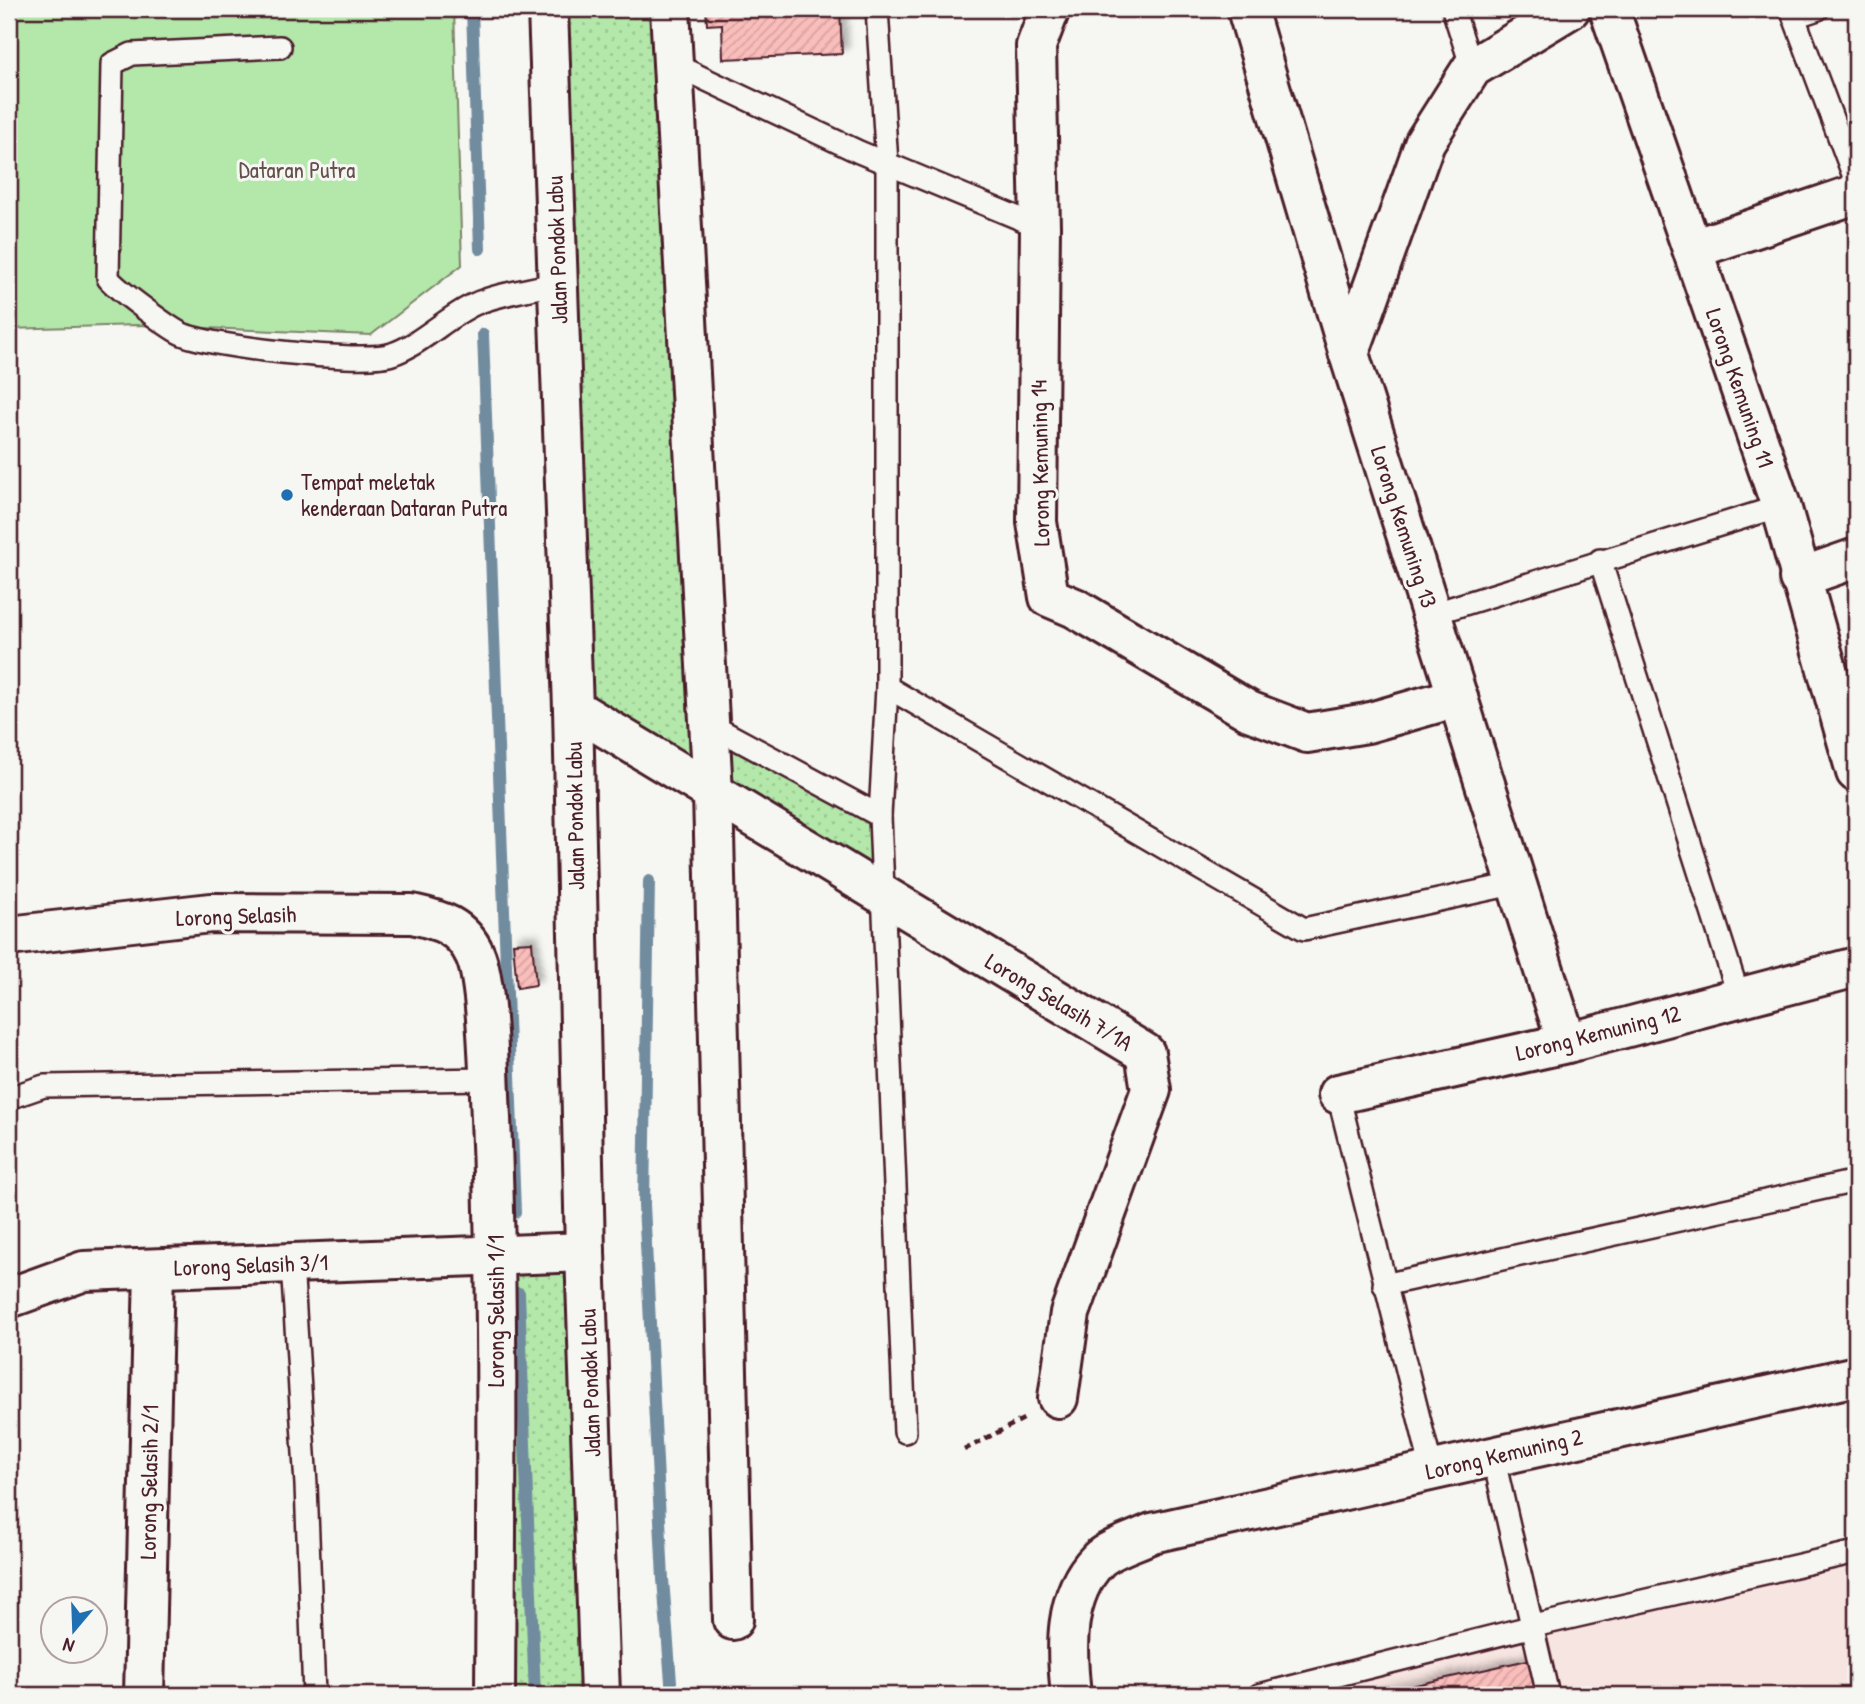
<svg xmlns="http://www.w3.org/2000/svg" width="1865" height="1704" viewBox="0 0 1865 1704" font-family="'Patrick Hand',sans-serif">
<style>
.built{fill:#f7e5e1}
.grass{fill:url(#grass-dots);stroke:#7e846a;stroke-width:2}
.park{fill:#b3e8aa;stroke:#7e846a;stroke-width:2}
.lines{fill:none;stroke-linecap:round;stroke-linejoin:round}
.stream{stroke:#728c9f;stroke-width:12}
.building{fill:url(#building-hatch);stroke:#4a1f2b;stroke-width:2;filter:url(#shadow)}
.lane-casing{stroke:#4a1f2b;stroke-width:26}
.street-casing{stroke:#4a1f2b;stroke-width:44}
.secondary-casing{stroke:#4a1f2b;stroke-width:44}
.path{stroke:#4a1f2b;stroke-width:4.5;stroke-dasharray:7 5;stroke-linecap:butt}
.lane{stroke:#f6f6f2;stroke-width:21}
.street{stroke:#f6f6f2;stroke-width:38}
.secondary{stroke:#f6f6f2;stroke-width:38}
.poi-dot{fill:#1f6fb2;stroke:#f6f6f2;stroke-width:2.5}
.labels{text-anchor:middle;stroke-width:6;stroke-linejoin:round;paint-order:stroke}
.park-label{font-size:23px;fill:#64514b;stroke:#f6f6f2}
.street-label{font-size:23px;fill:#4a1f2b;stroke:#f6f6f2}
.poi-label{font-size:23px;fill:#4a1f2b;stroke:#f6f6f2;text-anchor:start}
</style>
<defs>
<pattern id="grass-dots" width="8" height="8" patternUnits="userSpaceOnUse" patternTransform="scale(1.75)"><rect width="8" height="8" fill="#b3e8aa"/><path d="M2 2h.1M6 6h.1" fill="none" stroke="#9bc792" stroke-width="1.8" stroke-linecap="round"/></pattern>
<pattern id="building-hatch" width="6" height="6" patternUnits="userSpaceOnUse" patternTransform="scale(1.75)"><rect width="6" height="6" fill="#f9bdba"/><path d="M-1 1l2-2M0 6l6-6M5 7l2-2" fill="none" stroke="#d7a2a0"/></pattern>
<filter id="shadow"><feDropShadow dx="6" dy="-6" stdDeviation="3.5" flood-color="#0004"/></filter>
</defs>
<rect width="100%" height="100%" fill="#f6f6f2"/>
<filter id="ink" filterUnits="userSpaceOnUse"><feTurbulence type="fractalNoise" baseFrequency=".0143" numOctaves="2"/><feDisplacementMap in="SourceGraphic" scale="14" xChannelSelector="R" yChannelSelector="G"/><feConvolveMatrix kernelMatrix="1 2 1 2 8 2 1 2 1" color-interpolation-filters="sRGB"/></filter>
<g filter="url(#ink)">
<polygon class="built" points="1856,1555 1856,1695 1269,1695"/>
<g class="grass">
<polygon points="548,9 670,9 709,724 880,816 883,895 573,708"/>
<polygon points="585,1252 600,1695 495,1695 497,1255"/>
</g>
<polygon class="park" points="9,9 454,9 462,265 371,335 137,325 9,329"/>
<g class="lines">
<g class="stream">
<polyline points="472,9 480,249"/>
<polyline points="483,334 515,1212"/>
<polyline points="649,881 644,1205 663,1579 672,1695"/>
<polyline points="519,1293 535,1695"/>
</g>
</g>
<g class="building">
<polygon points="706,9 840,9 842,54 723,59 722,24 707,25"/>
<polygon points="532,942 536,985 517,988 513,943"/>
<polygon points="1532,1659 1540,1695 1371,1695"/>
</g>
<g class="lines">
<defs>
<g id="lane">
<polyline points="877,9 887,164 887,687 880,816 905,1432"/>
<polyline points="1453,9 1472,68"/>
<polyline points="1791,9 1856,182"/>
<polyline points="1794,17 1818,9"/>
<path d="M280 47 132 54 112 64 108 278C116 289 167 326 180 333 207 347 365 364 392 354 422 344 446 317 475 304 500 293 531 290 558 283"/>
<polyline points="671,63 859,152 1040,227"/>
<polyline points="1600,560 1739,997"/>
<polyline points="1432,614 1781,506"/>
<polyline points="887,687 1304,929 1518,883"/>
<polyline points="709,724 880,816"/>
<polyline points="1338,1094 1432,1470"/>
<polyline points="9,1098 44,1086 489,1079"/>
<polyline points="292,1263 306,1485 314,1695"/>
<polyline points="1384,1285 1856,1181"/>
<polyline points="1493,1456 1548,1695"/>
<polyline points="1259,1695 1534,1626 1856,1552"/>
</g>
<g id="street">
<polyline points="670,9 713,793 733,1620"/>
<polyline points="1050,9 1036,46 1040,227 1037,522 1049,597 1075,608 1249,711 1307,733 1367,723 1458,697"/>
<polyline points="1247,9 1349,354 1567,1043"/>
<polyline points="1609,9 1781,506 1856,772"/>
<polyline points="1693,249 1856,194"/>
<polyline points="1349,354 1425,142 1472,68 1570,9"/>
<polyline points="1799,578 1856,558"/>
<polyline points="573,708 1145,1053 1151,1090 1070,1313 1058,1398"/>
<path d="M9 936 211 913 412 914C440 920 462 926 475 955 488 984 489 1082 491 1118 499 1310 496 1503 495 1695"/>
<polyline points="1338,1094 1567,1043 1856,967"/>
<polyline points="9,1298 84,1271 585,1252"/>
<polyline points="144,1695 154,1269"/>
<path d="M1071 1695C1066 1650 1063 1596 1098 1560 1110 1548 1136 1541 1152 1533L1856 1376"/>
</g>
<polyline id="secondary" points="548,9 573,708 585,1252 600,1695"/>
</defs>
<use href="#lane" class="lane-casing"/>
<use href="#street" class="street-casing"/>
<use href="#secondary" class="secondary-casing"/>
<polyline class="path" points="964,1450 1027,1417"/>
<use href="#lane" class="lane"/>
<use href="#street" class="street"/>
<use href="#secondary" class="secondary"/>
</g>
</g>
<circle class="poi-dot" cx="287" cy="495" r="7"/>
<g class="labels">
<g class="park-label">
<text x="297" y="178">Dataran Putra</text>
</g>
<g class="street-label">
<text transform="translate(557 250) rotate(-92)" y="8">Jalan Pondok Labu</text>
<text transform="translate(1740 388) rotate(71)" y="8">Lorong Kemuning 11</text>
<text transform="translate(1040 463) rotate(-91)" y="8">Lorong Kemuning 14</text>
<text transform="translate(1404 527) rotate(72)" y="8">Lorong Kemuning 13</text>
<text transform="translate(575 816) rotate(-91)" y="8">Jalan Pondok Labu</text>
<text transform="translate(236 916) rotate(-2)" y="8">Lorong Selasih</text>
<text transform="translate(1059 1002) rotate(31)" y="8">Lorong Selasih 7/1A</text>
<text transform="translate(1598 1033) rotate(-14)" y="8">Lorong Kemuning 12</text>
<text transform="translate(251 1265) rotate(-2)" y="8">Lorong Selasih 3/1</text>
<text transform="translate(496 1311) rotate(-90)" y="8">Lorong Selasih 1/1</text>
<text transform="translate(590 1383) rotate(-92)" y="8">Jalan Pondok Labu</text>
<text transform="translate(1504 1454) rotate(-13)" y="8">Lorong Kemuning 2</text>
<text transform="translate(149 1482) rotate(-89)" y="8">Lorong Selasih 2/1</text>
</g>
<g class="poi-label">
<text x="301" y="490">Tempat meletak<tspan x="301" dy="26">kenderaan Dataran Putra</tspan></text>
</g>
</g>
<rect width="1865" height="1704" fill="none" stroke="#f6f6f2" stroke-width="35"/>
<rect x="18" y="18" width="1830" height="1669" fill="none" stroke="#4a1f2b" stroke-width="2.5" filter="url(#ink)"/>
<g transform="translate(74 1630) rotate(199)"><circle r="33" fill="#f6f6f2" stroke="#b1a0a2" stroke-width="2"/>
<path d="M0-5L12 26L0 18L-12 26Z" fill="#1f6fb2"/>
<text y="-10" font-size="19" font-weight="bold" text-anchor="middle" fill="#4a1f2b">N</text>
</g>
</svg>
